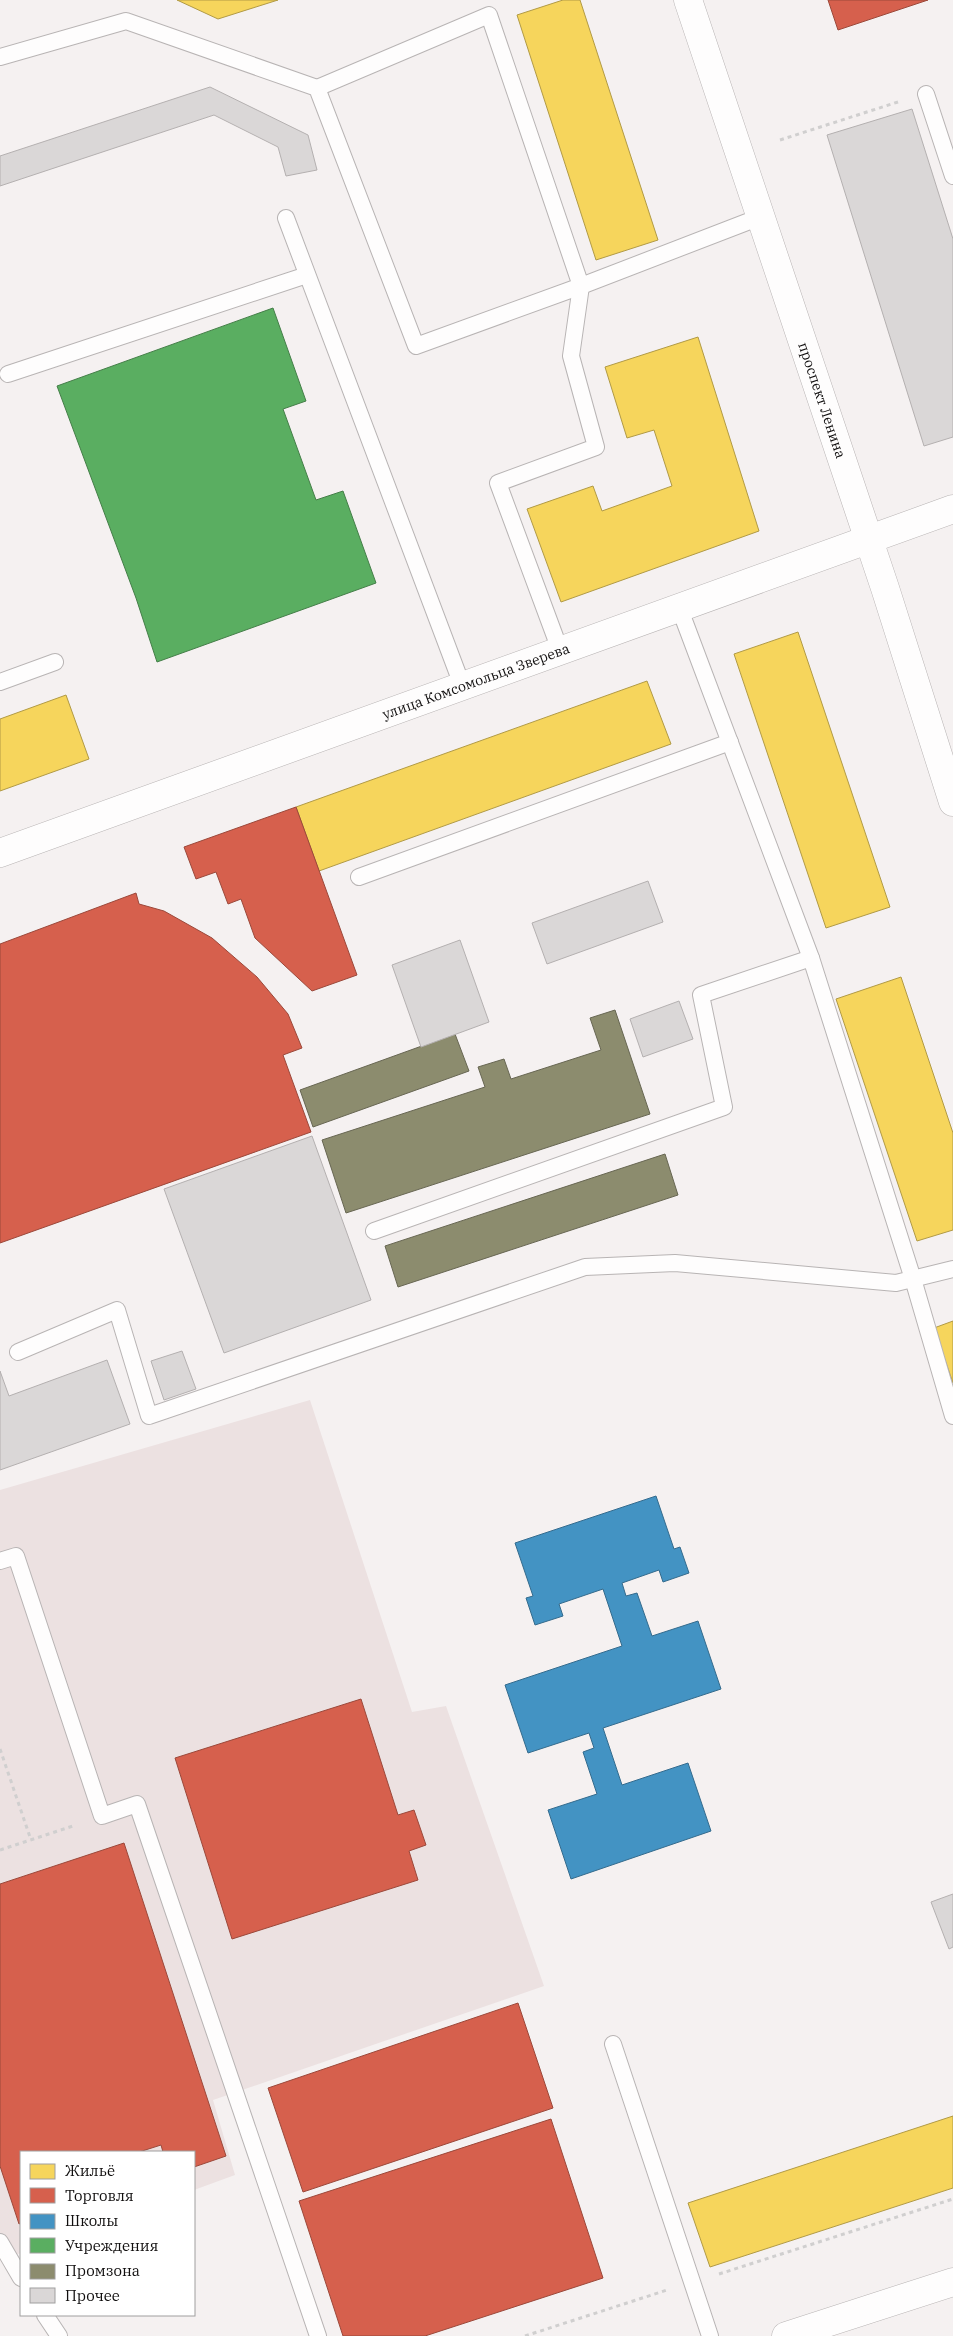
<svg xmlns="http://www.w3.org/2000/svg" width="953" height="2336" viewBox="0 0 953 2336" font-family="'IBM Plex Serif',serif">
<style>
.built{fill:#ece1e1}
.homes{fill:#f6d55c;stroke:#b19a45}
.shops{fill:#d6604d;stroke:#9b483a}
.schools{fill:#4393c3;stroke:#346b8d}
.public{fill:#5aae61;stroke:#447e48}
.industry{fill:#8c8c6e;stroke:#676652}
.building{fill:#dad7d7;stroke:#b4b0b0}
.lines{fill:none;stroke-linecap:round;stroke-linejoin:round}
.service-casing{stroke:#b8b4b4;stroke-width:18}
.minor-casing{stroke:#b8b4b4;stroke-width:29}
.secondary-casing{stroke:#b8b4b4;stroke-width:29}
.path{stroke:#d0cfcf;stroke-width:3;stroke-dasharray:4 4;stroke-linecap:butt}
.service{stroke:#fefdfd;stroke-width:16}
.minor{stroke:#fefdfd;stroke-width:28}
.secondary{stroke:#fefdfd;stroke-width:28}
.labels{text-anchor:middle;stroke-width:5;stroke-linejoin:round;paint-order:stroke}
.street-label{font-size:14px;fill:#110f0f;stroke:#fff}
</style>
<rect width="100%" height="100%" fill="#f5f1f1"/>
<polygon class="built" points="310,1400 412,1712 446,1706 544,1986 213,2100 235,2175 194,2190 194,2152 21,2152 21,2253 0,2260 0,1490"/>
<g class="homes">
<polygon points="177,0 278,0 218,19"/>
<polygon points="563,0 580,0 658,240 596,260 517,15"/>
<polygon points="698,337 759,531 561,602 527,509 593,486 602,511 672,486 654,430 627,438 605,367"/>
<polygon points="798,632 890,907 826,928 734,654"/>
<polygon points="647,681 671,744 319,871 296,807"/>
<polygon points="66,695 89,759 0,791 0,719"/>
<polygon points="901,977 953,1133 953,1230 917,1241 836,999"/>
<polygon points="953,1321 953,1383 934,1328"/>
<polygon points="953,2116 953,2188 710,2267 688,2203"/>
</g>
<g class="shops">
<polygon points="828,0 928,0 838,30"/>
<polygon points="296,807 357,975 312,991 255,938 241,899 228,904 216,872 196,879 184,847"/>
<polygon points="136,893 139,904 164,911 212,938 257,977 288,1014 302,1048 283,1055 311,1132 0,1243 0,944"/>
<polygon points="361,1699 398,1815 414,1810 426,1845 409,1851 418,1880 232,1939 175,1758"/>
<polygon points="124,1843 226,2156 194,2167 194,2152 163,2152 161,2145 139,2152 21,2152 21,2223 19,2224 0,2166 0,1884"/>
<polygon points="518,2003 553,2108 303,2192 268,2088"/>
<polygon points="551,2119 603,2278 425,2336 343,2336 299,2201"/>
</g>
<polygon class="schools" points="656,1496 674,1549 680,1547 689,1573 663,1582 659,1570 622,1583 626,1596 637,1593 652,1636 698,1621 721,1689 603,1728 622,1785 688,1763 711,1831 571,1879 548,1810 597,1794 583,1752 594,1748 589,1733 528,1753 505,1685 622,1646 603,1589 559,1604 563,1616 535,1625 526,1598 533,1596 515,1543"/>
<polygon class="public" points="273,308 306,401 283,409 316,500 343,491 376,583 157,662 136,598 57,386"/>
<g class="industry">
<polygon points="615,1010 650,1114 346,1213 322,1140 485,1087 478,1067 504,1059 511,1079 601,1050 590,1018"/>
<polygon points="455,1034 469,1071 313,1127 300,1090"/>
<polygon points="665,1154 678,1195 398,1287 385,1246"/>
</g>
<g class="building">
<polygon points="210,87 308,135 317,170 286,176 278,147 214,115 0,186 0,156"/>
<polygon points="912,109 953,239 953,437 924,446 827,135"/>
<polygon points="648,881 663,922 547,964 532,923"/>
<polygon points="460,940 489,1022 421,1047 392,965"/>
<polygon points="679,1001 693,1039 643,1057 630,1019"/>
<polygon points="312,1136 371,1300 224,1353 164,1189"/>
<polygon points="182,1351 196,1389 164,1400 151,1361"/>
<polygon points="107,1360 130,1424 0,1470 0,1371 9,1396"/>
<polygon points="953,1894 953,1947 949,1949 931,1902"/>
</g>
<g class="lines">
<defs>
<g id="service">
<polyline points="0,57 126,21 317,88 416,346 581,286 760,217"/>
<polyline points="317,88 489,15 581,286 571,356 596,447 498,483 560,650"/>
<polyline points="926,94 953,176"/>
<polyline points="286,218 462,685"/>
<polyline points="8,374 307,275"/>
<polyline points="679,607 811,958"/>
<polyline points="0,682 55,662"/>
<polyline points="359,877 730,742"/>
<polyline points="374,1231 724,1107 701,995 811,958 913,1279 953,1416"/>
<polyline points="18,1352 117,1310 149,1416 585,1267 675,1263 896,1283 953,1269"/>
<polyline points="0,1561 16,1556 102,1816 137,1804 318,2336"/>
<polyline points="613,2044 710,2336"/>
<polyline points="0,2242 21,2278"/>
<polyline points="45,2315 59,2336"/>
</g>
<g id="minor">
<path id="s1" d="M0 853 953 509"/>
</g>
<g id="secondary">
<path id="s2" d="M688 0 885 588 953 802"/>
<polyline points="786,2336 953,2282"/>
</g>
</defs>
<use href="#service" class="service-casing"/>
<use href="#minor" class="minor-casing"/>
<use href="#secondary" class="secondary-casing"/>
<g class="path">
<polyline points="780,140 901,101"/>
<polyline points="0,1749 31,1840"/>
<polyline points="0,1850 76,1825"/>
<polyline points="719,2274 953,2199"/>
<polyline points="525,2336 667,2290"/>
</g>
<use href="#service" class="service"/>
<use href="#minor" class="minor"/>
<use href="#secondary" class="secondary"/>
</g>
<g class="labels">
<g class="street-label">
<text dy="5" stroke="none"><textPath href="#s2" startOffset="422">проспект Ленина</textPath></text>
<text dy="5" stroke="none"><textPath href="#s1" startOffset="506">улица Комсомольца Зверева</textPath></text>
</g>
</g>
<rect x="20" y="2151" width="175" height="165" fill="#ffffff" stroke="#a09f9f"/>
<rect x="30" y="2164" width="25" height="15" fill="#f6d55c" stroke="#a09f9f"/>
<text x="65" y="2176" font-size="15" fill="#110f0f">Жильё</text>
<rect x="30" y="2188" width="25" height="15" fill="#d6604d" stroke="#a09f9f"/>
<text x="65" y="2201" font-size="15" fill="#110f0f">Торговля</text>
<rect x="30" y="2214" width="25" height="15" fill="#4393c3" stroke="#a09f9f"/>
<text x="65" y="2226" font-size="15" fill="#110f0f">Школы</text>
<rect x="30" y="2238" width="25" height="15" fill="#5aae61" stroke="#a09f9f"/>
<text x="65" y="2251" font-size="15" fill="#110f0f">Учреждения</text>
<rect x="30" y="2264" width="25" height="15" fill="#8c8c6e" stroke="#a09f9f"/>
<text x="65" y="2276" font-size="15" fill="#110f0f">Промзона</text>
<rect x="30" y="2288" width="25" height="15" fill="#dad7d7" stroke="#a09f9f"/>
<text x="65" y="2301" font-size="15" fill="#110f0f">Прочее</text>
</svg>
